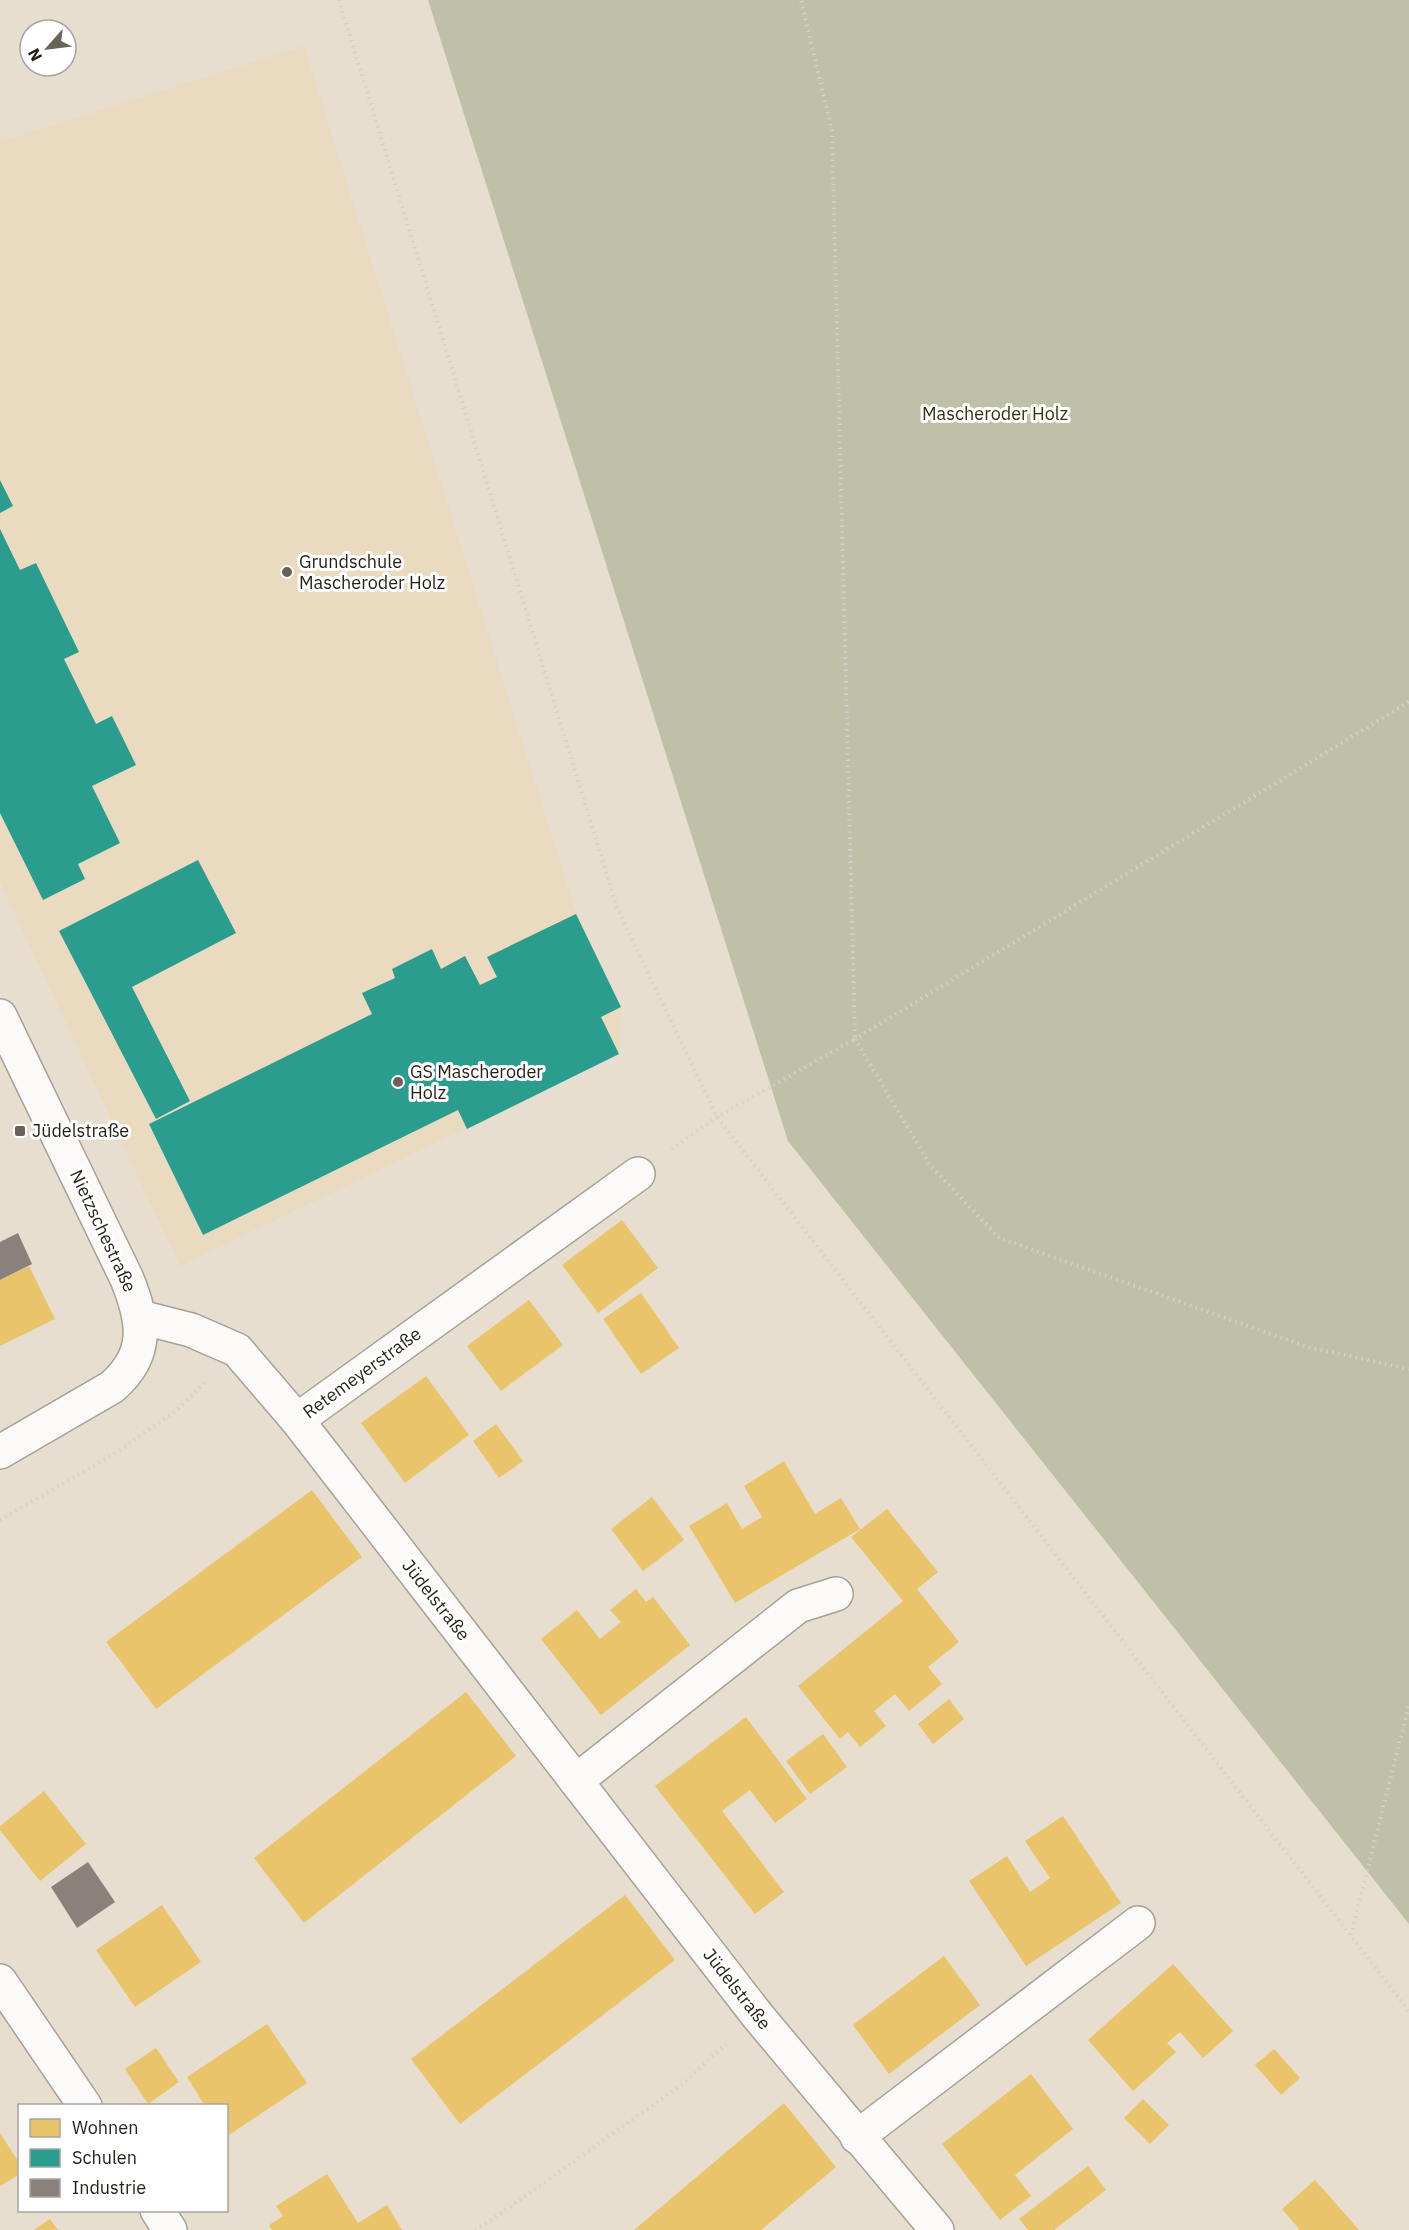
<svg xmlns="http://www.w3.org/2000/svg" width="1409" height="2230" viewBox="0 0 1409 2230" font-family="'IBM Plex Sans',sans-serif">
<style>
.built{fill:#e9dac0}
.forest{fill:#bfc0a7}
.homes{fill:#e9c46a}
.schools{fill:#2a9d8f}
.industry{fill:#8a817c}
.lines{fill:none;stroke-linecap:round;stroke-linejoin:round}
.minor-casing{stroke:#a7a095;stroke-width:36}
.path{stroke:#d4d1cc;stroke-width:4;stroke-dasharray:1.5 4.5;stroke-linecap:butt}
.minor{stroke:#fbfaf8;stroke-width:33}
.poi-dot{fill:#696256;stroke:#fff;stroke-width:2}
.labels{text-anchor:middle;stroke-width:6;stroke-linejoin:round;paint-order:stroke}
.park-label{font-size:18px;fill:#2e360d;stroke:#fff}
.poi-label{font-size:18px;fill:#251f15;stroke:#fff;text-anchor:start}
.street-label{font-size:18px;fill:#251f15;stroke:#fff}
</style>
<rect width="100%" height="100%" fill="#e7decf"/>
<polygon class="built" points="304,46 573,904 621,1007 619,1054 180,1266 0,882 0,142"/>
<polygon class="forest" points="428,0 1409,0 1409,1924 788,1141"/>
<g class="homes">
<polygon points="622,1220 658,1268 598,1313 562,1265"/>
<polygon points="29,1266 55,1319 0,1346 0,1280"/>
<polygon points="641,1293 679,1348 641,1374 603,1319"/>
<polygon points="529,1300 563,1345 501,1391 467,1346"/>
<polygon points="426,1376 469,1435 405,1483 361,1423"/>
<polygon points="496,1424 523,1461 499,1478 473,1441"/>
<polygon points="784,1461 815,1514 841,1498 860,1529 735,1603 689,1526 727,1503 742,1529 762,1517 744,1486"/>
<polygon points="312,1490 362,1557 156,1709 106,1642"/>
<polygon points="652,1497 684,1540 643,1571 611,1529"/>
<polygon points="887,1509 938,1572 917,1589 959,1642 928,1667 942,1684 909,1711 895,1694 874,1711 886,1726 860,1747 848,1732 840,1739 798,1686 903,1601 851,1537"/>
<polygon points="636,1589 646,1602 653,1597 690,1645 601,1715 541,1639 577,1610 600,1639 621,1622 610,1610"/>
<polygon points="466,1692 516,1756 304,1923 254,1858"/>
<polygon points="949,1699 964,1719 933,1744 918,1724"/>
<polygon points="746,1717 807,1799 775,1823 750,1790 722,1811 784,1892 755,1914 655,1786"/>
<polygon points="823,1734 847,1767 810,1794 786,1761"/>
<polygon points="44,1791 86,1844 40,1881 0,1830 0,1826"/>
<polygon points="1063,1816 1121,1903 1026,1966 969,1881 1007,1856 1030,1892 1050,1878 1025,1841"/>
<polygon points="625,1895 675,1960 460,2124 411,2059"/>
<polygon points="162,1905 201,1962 135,2007 96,1950"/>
<polygon points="944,1956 980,2005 889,2074 853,2025"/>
<polygon points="1173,1964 1233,2031 1203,2058 1180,2032 1167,2043 1176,2052 1133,2091 1088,2040"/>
<polygon points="267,2024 307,2083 226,2137 226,2106 205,2106 187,2077"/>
<polygon points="156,2048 179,2082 148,2104 125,2069"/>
<polygon points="1274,2049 1300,2078 1281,2095 1255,2065"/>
<polygon points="1031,2074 1073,2129 1015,2175 1031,2196 1000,2220 942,2144"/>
<polygon points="1143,2099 1169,2125 1150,2144 1124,2118"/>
<polygon points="784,2103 836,2167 761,2230 634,2230"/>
<polygon points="0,2133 20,2164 20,2174 0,2186"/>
<polygon points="1088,2166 1106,2190 1054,2230 1028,2230 1019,2219"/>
<polygon points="327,2174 358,2223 387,2205 402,2230 272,2230 269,2225 283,2216 276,2206"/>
<polygon points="1315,2180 1359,2230 1298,2230 1299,2229 1282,2209"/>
<polygon points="50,2219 58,2230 34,2230"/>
</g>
<g class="schools">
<polygon points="0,480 13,506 0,513"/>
<polygon points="0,529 20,570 36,563 79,652 64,659 96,724 112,716 136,765 92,786 120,843 78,864 85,879 43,900 0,813"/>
<polygon points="198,860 236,933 132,987 190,1101 156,1119 59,931"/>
<polygon points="576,914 621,1007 601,1017 619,1054 467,1129 458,1110 203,1235 149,1124 372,1014 362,993 395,978 392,969 432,949 441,969 465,956 480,985 497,977 487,957"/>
</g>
<g class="industry">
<polygon points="18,1233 32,1264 0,1280 0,1242"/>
<polygon points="88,1862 115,1902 77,1928 51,1887"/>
</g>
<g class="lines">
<defs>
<g id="minor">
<path d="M0 1016 127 1279C144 1321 150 1354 112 1387L0 1452"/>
<polyline points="140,1317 191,1330 237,1350 297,1420 638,1174"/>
<polyline points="297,1420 757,2015 937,2230"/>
<polyline points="576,1781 798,1606 836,1594"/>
<polyline points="0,1981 85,2106"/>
<polyline points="857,2137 1138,1923"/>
<polyline points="157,2210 170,2230"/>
</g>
</defs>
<use href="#minor" class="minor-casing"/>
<g class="path">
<polyline points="339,0 617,908 717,1117 1409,2011"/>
<polyline points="1409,702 855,1039 930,1165 999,1238 1308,1347 1409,1369"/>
<polyline points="672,1149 717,1117 855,1039 832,131 801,0"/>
<polyline points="0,1520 111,1456 177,1410 205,1382"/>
<polyline points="1351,1935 1409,1705"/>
<polyline points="475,2230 490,2221 685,2082 726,2044"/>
</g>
<use href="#minor" class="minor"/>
</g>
<g class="poi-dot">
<circle cx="287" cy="572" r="6"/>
<circle cx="398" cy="1082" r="6"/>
<rect x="14" y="1125" width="12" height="12" rx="3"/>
</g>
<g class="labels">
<g class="park-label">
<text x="995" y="420">Mascheroder Holz</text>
</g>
<g class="poi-label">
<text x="299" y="568">Grundschule<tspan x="299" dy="21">Mascheroder Holz</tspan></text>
<text x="410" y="1078">GS Mascheroder<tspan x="410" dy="21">Holz</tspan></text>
<text x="32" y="1137">Jüdelstraße</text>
</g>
<g class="street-label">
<text transform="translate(103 1231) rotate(65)" y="6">Nietzschestraße</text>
<text transform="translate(362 1373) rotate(-36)" y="6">Retemeyerstraße</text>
<text transform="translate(436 1600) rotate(52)" y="6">Jüdelstraße</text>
<text transform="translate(737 1989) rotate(52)" y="6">Jüdelstraße</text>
</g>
</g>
<rect x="18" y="2104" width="210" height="108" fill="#ffffff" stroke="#a8a5a1" stroke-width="1.5"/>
<rect x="30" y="2119" width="30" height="18" fill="#e9c46a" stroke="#a8a5a1" stroke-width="1.5"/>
<text x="72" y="2134" font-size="18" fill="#251f15">Wohnen</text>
<rect x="30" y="2149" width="30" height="18" fill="#2a9d8f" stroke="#a8a5a1" stroke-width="1.5"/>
<text x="72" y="2164" font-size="18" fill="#251f15">Schulen</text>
<rect x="30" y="2179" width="30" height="18" fill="#8a817c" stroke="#a8a5a1" stroke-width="1.5"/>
<text x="72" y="2194" font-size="18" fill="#251f15">Industrie</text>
<g transform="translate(48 48) rotate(242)"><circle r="28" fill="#ffffff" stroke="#a8a5a1" stroke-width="1.5"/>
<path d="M0-4.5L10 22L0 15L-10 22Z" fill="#696256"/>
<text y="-9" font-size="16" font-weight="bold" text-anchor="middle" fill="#251f15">N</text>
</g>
</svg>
